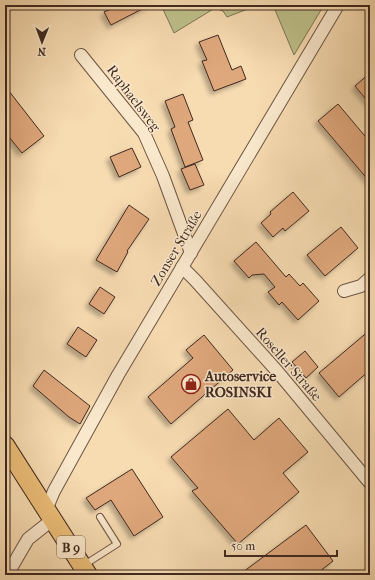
<svg xmlns="http://www.w3.org/2000/svg" width="375" height="580" viewBox="0 0 375 580" font-family="'IM FELL French Canon',serif">
<style>
.green{fill:#bec08a;stroke:#7e7556}
.building{fill:#dfa77b;stroke:#3f2a21;filter:url(#shadow)}
.lines{fill:none;stroke-linecap:round;stroke-linejoin:round}
.lane-casing{stroke:#6d5645;stroke-width:8}
.street-casing{stroke:#6d5645;stroke-width:14}
.primary-casing{stroke:#3f2a21;stroke-width:20}
.lane{stroke:#fae8cc;stroke-width:6}
.street{stroke:#fae8cc;stroke-width:12}
.primary{stroke:#ecbe78;stroke-width:18}
.labels{text-anchor:middle;stroke-width:3;stroke-linejoin:round;paint-order:stroke}
.shield{fill:#fae8cc;stroke:#776354;stroke-width:1}
.shield-label{font-size:13px;font-weight:bold;fill:#3f2a21}
.street-label{font-size:14px;fill:#3f2a21;stroke:#fae8cc}
.poi-label{font-size:14px;font-weight:bold;fill:#3f2a21;stroke:#fae8cc;text-anchor:start}
</style>
<defs>
<filter id="shadow"><feDropShadow dx="-3.5" dy="3.5" stdDeviation="2" flood-color="#0004"/></filter>
</defs>
<rect width="100%" height="100%" fill="#f7dbb1"/>
<filter id="stains"><feTurbulence type="fractalNoise" baseFrequency=".005" numOctaves="4"/><feColorMatrix values="0 0 0 0 .2 0 0 0 0 .09 0 0 0 0 .02 0 0 0 .5 -.17"/></filter>
<radialGradient id="worn" r=".72"><stop offset=".6" stop-color="#630" stop-opacity="0"/><stop offset="1" stop-color="#630" stop-opacity=".3"/></radialGradient>
<g class="green">
<polygon points="161,5 258,5 227,17 223,11 215,8 174,33"/>
<polygon points="273,5 324,5 294,55"/>
</g>
<g class="building">
<polygon points="109,5 150,5 111,25 104,12 111,9"/>
<polygon points="218,35 232,70 241,66 246,79 214,91 202,61 207,60 199,42"/>
<polygon points="370,73 370,104 355,86"/>
<polygon points="5,86 44,136 22,153 5,132"/>
<polygon points="183,94 193,120 188,122 203,160 185,167 171,129 175,127 165,101"/>
<polygon points="338,104 370,142 370,182 318,121"/>
<polygon points="132,148 141,167 119,177 110,157"/>
<polygon points="195,164 204,185 190,190 181,169"/>
<polygon points="293,192 309,211 285,231 283,228 273,237 261,223 271,214 270,212"/>
<polygon points="129,205 149,219 127,251 128,252 117,272 96,260"/>
<polygon points="341,227 358,248 325,276 307,255"/>
<polygon points="256,242 286,277 289,274 300,286 303,283 319,301 298,320 282,302 279,305 268,292 275,287 264,274 252,275 249,278 234,261"/>
<polygon points="100,287 115,297 104,314 89,304"/>
<polygon points="78,327 97,340 86,357 67,344"/>
<polygon points="370,330 370,370 339,397 319,373"/>
<polygon points="204,335 233,370 171,424 148,397 193,358 186,350"/>
<polygon points="305,351 318,367 306,378 292,362"/>
<polygon points="44,370 90,406 80,424 69,417 33,386"/>
<polygon points="228,409 254,440 279,418 308,452 283,473 299,492 238,544 192,491 198,488 171,457"/>
<polygon points="132,469 163,517 134,536 111,500 95,510 86,498"/>
<polygon points="306,525 333,561 315,575 239,575"/>
</g>
<g class="lines">
<defs>
<polyline id="lane" points="84,565 117,544 100,517"/>
<g id="street">
<polyline points="81,55 144,133 163,176 191,253"/>
<polyline points="182,267 195,280 277,371 370,483"/>
<polyline points="344,291 361,286 370,278"/>
<polyline points="46,510 54,491 118,375 338,5"/>
<polyline points="7,575 28,539 52,520"/>
</g>
<polyline id="primary" points="5,445 88,575"/>
</defs>
<use href="#lane" class="lane-casing"/>
<use href="#street" class="street-casing"/>
<use href="#primary" class="primary-casing"/>
<use href="#lane" class="lane"/>
<use href="#street" class="street"/>
<use href="#primary" class="primary"/>
</g>
<defs>
<symbol id="shop-ring" viewBox="-11 -11 22 22"><circle r="9.5" fill="#fae8cc" stroke="#8f2418" stroke-width="1.5"/><path d="M-5-2.5h2.3a2.7 3.5 0 0 1 5.4 0H5L5.5 6h-11ZM-1.5-2.5h3a1.5 2.3 0 0 0-3 0Z" fill="#8f2418"/></symbol>
</defs>
<g fill-rule="evenodd">
<use href="#shop-ring" x="180" y="373" width="22" height="22"/>
</g>
<g class="labels">
<rect class="shield" x="57" y="536" width="28" height="22" rx="3"/>
<g class="shield-label">
<text x="71" y="552">B 9</text>
</g>
<g class="street-label">
<text transform="translate(134 98) rotate(53)" y="5">Raphaelsweg</text>
<text transform="translate(176 248) rotate(-59)" y="5">Zonser Straße</text>
<text transform="translate(289 364) rotate(49)" y="5">Roseller Straße</text>
</g>
<g class="poi-label">
<text x="205" y="381">Autoservice<tspan x="205" dy="16">ROSINSKI</tspan></text>
</g>
</g>
<rect width="375" height="580" fill="none" stroke="#f7dbb1" stroke-width="20"/>
<rect x="6" y="6" width="363" height="568" fill="none" stroke="#3f2a21" stroke-width="2"/>
<rect x="10" y="10" width="355" height="560" fill="none" stroke="#3f2a21"/>
<g transform="translate(42 42) rotate(181)" stroke="#fae8cc" stroke-width="3" paint-order="stroke">
<path d="M0-3L7 15L0 10L-7 15Z" fill="#3f2a21"/>
<text y="-6" font-size="11" font-weight="bold" text-anchor="middle" fill="#3f2a21">N</text>
</g>
<path d="M225 550v6h112v-6" fill="none" stroke="#3f2a21" stroke-width="2"/>
<text x="231" y="550" font-size="12" fill="#3f2a21" stroke="#fae8cc" stroke-width="3" paint-order="stroke">50 m</text>
<rect width="100%" height="100%" filter="url(#stains)"/>
<rect width="100%" height="100%" fill="url(#worn)"/>
</svg>
